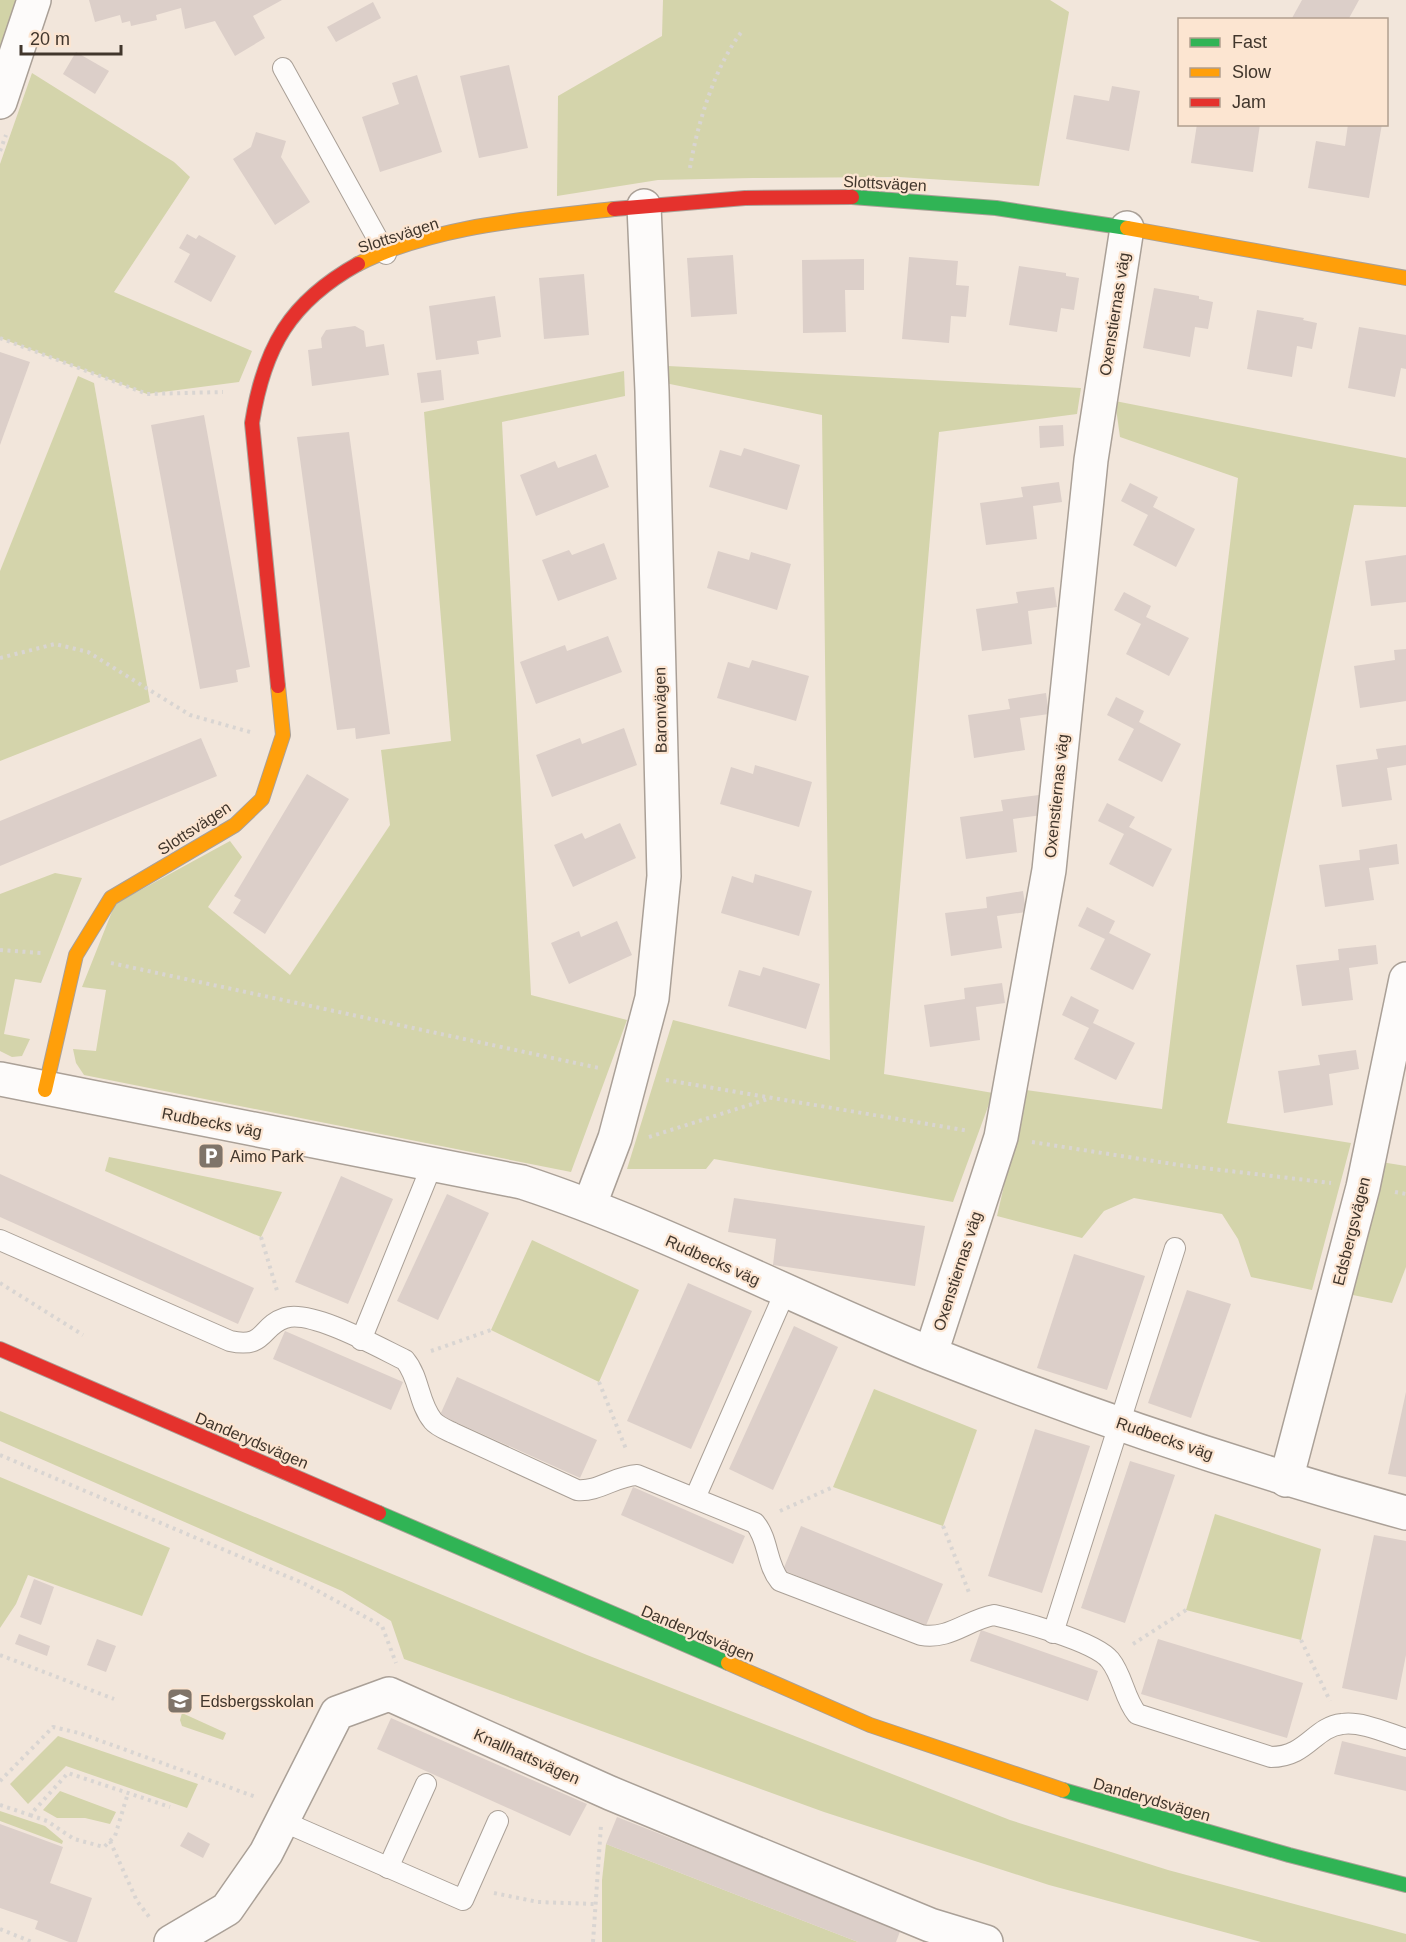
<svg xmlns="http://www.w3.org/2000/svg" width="1406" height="1942" viewBox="0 0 1406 1942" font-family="Arial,sans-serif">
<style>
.green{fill:#d4d4ab}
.forest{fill:#d2d3a7}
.building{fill:#dccfc9}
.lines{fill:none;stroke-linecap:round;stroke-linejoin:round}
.lane-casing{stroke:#aaa097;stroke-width:22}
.street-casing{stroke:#aaa097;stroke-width:36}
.fast-casing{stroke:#aaa097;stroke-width:16}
.slow-casing{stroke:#aaa097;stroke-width:16}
.jam-casing{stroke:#aaa097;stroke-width:16}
.path{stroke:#d9d5d2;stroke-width:4;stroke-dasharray:3 4.5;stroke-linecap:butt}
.lane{stroke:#fdfbfa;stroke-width:20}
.street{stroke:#fdfbfa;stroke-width:33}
.fast{stroke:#30b455;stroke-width:14}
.slow{stroke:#ff9f0a;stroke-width:14}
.jam{stroke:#e5322d;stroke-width:14}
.labels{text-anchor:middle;stroke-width:4.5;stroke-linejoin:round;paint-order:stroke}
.street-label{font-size:16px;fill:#41362c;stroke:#fce5d1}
.poi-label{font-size:16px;fill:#41362c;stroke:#fce5d1;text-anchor:start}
</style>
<rect width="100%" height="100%" fill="#f2e6db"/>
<g class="green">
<polygon points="663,0 1050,0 1069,12 1039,186 899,177 753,178 658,180 557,196 558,96 662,36"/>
<polygon points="32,73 174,162 190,177 114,292 252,351 239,382 147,394 0,338 0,164"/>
<polygon points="668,366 1081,388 1077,414 939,432 884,1074 993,1093 953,1202 714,1159 706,1169 627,1169 673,1020 830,1060 822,415 665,383"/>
<polygon points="624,371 625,396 502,422 531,995 627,1020 571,1172 84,1075 76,1063 73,1049 96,1051 106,990 82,987 115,904 230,841 242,857 208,907 290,975 390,825 381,750 451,741 424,412"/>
<polygon points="78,376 94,383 150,702 0,761 0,571"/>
<polygon points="1115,401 1406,458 1406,507 1354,505 1227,1123 1351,1143 1312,1290 1251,1277 1238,1239 1222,1214 1134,1198 1104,1211 1082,1238 997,1216 1026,1090 1162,1109 1238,478 1120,437"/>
<polygon points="55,873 82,878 41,983 15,979 4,1034 30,1039 22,1056 12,1057 0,1051 0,894"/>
<polygon points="109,1157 282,1192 261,1237 105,1171"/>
<polygon points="1381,1162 1406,1166 1406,1267 1392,1303 1348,1294"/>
<polygon points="532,1240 639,1290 599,1382 491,1330"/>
<polygon points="874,1389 977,1430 943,1526 833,1487"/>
<polygon points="0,1411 587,1655 1010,1820 1168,1870 1406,1934 1406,1942 1261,1942 1049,1885 824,1812 404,1659 391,1621 342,1591 0,1441"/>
<polygon points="0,1477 170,1548 142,1616 28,1575 16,1604 0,1628"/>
<polygon points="1215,1514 1321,1549 1301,1640 1186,1610"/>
<polygon points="182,1713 226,1733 223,1740 182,1726 180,1720"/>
<polygon points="58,1736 198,1784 187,1808 66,1766 28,1804 10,1784"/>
<polygon points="60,1791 116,1812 110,1824 85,1818 57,1818 43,1810"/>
<polygon points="0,1811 45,1826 63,1841 62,1844 0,1821"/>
<polygon points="606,1844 858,1942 602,1942 602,1880"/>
</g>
<polygon class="forest" points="0,0 16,0 0,47"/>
<g class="building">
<polygon points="89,0 282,0 253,16 265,38 235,56 215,21 185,29 181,8 156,15 157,20 131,26 130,21 122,23 120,15 95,22"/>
<polygon points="1302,0 1359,0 1348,20 1291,20"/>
<polygon points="373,2 381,18 336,42 327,27"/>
<polygon points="76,52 109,71 95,94 63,74"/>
<polygon points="509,65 528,148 479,158 460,76"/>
<polygon points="417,75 442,152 380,172 362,117 399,104 392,83"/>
<polygon points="1112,86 1140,91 1129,151 1066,139 1074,95 1109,101"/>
<polygon points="1197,124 1260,124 1253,172 1191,163"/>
<polygon points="1348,124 1382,124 1369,198 1308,188 1316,141 1345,146"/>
<polygon points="256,132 286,141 281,157 310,202 275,225 233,159 251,147"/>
<polygon points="187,234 196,239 199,235 236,256 211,302 174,282 190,254 179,248"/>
<polygon points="733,255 737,314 691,317 687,258"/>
<polygon points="909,257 958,261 956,285 969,286 966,317 951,316 949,343 902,339"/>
<polygon points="864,259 864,290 845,290 846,332 803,333 802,260"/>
<polygon points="1019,266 1066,273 1066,276 1079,278 1074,310 1061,308 1057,332 1009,325"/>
<polygon points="584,274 589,335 544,339 539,278"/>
<polygon points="1154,288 1199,296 1199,299 1213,302 1208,329 1195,327 1190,357 1143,348"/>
<polygon points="495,296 501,337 477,341 479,354 436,360 429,306"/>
<polygon points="1257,310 1304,318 1303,320 1317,323 1312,349 1297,346 1292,377 1247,369"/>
<polygon points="355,326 364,331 366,347 384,344 389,375 312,386 308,350 322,348 321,338 326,330"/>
<polygon points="1359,327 1406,335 1406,369 1401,368 1395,397 1348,388"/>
<polygon points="0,352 30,362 0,445"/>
<polygon points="441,370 444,400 421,403 417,373"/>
<polygon points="204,415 250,667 236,670 238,682 200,689 151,425"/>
<polygon points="1063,425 1064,446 1040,448 1039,426"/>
<polygon points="349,432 390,734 356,739 355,728 337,730 297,437"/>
<polygon points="744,448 800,465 787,510 709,487 720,450 741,456"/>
<polygon points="596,454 609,487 536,516 520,475 555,461 558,468"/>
<polygon points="1059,482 1062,502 1033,506 1037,539 986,545 980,503 1023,497 1021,487"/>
<polygon points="1130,483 1158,497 1153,507 1195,529 1176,567 1133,545 1148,515 1121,501"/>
<polygon points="604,543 617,579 558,601 542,560 569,550 572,555"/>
<polygon points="718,551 749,560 751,552 791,564 777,610 707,588"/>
<polygon points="1406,555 1406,602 1371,606 1365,561"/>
<polygon points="1054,587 1057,607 1028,611 1032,644 982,651 976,609 1018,603 1016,592"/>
<polygon points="1124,592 1151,606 1146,617 1189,638 1169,676 1126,654 1141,624 1114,610"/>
<polygon points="608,636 622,672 536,704 520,662 565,645 567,651"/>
<polygon points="1406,649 1406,701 1360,708 1354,666 1395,660 1394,650"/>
<polygon points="752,660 809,676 796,721 717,698 728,662 749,668"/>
<polygon points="1046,693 1049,714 1020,718 1025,750 974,758 968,715 1010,709 1008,699"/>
<polygon points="1116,697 1144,711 1139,722 1181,744 1162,782 1118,760 1134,729 1107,715"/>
<polygon points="624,728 637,765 552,797 536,755 580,738 582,744"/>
<polygon points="201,738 217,776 0,866 0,821"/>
<polygon points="1406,745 1406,765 1387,768 1392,800 1342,807 1336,765 1378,759 1376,749"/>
<polygon points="755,765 812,782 799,827 720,804 731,767 753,774"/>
<polygon points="307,774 349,799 265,934 233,913 241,900 234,896"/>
<polygon points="1039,795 1042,815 1013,819 1017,852 966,859 960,817 1003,811 1001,800"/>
<polygon points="1107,803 1135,817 1129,827 1172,849 1153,887 1109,864 1124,834 1098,821"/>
<polygon points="620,823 636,858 573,887 554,845 582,833 585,839"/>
<polygon points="1397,844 1399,864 1369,868 1374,900 1325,907 1319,865 1360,860 1359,850"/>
<polygon points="755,874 812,891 799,936 721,913 732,876 753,883"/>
<polygon points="1023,891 1026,912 997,916 1002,948 951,956 945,913 987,908 986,897"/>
<polygon points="1087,907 1115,921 1109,933 1151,954 1133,990 1090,969 1105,939 1078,926"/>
<polygon points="617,921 632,955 569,984 551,943 579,931 581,937"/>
<polygon points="1376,945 1378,964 1349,968 1353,1000 1302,1006 1296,965 1339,960 1338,949"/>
<polygon points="763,967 820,984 806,1029 728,1006 739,970 760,976"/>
<polygon points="1002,983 1005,1003 976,1007 980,1040 930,1047 924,1005 965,999 964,988"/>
<polygon points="1071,996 1099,1010 1093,1023 1135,1043 1116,1080 1074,1059 1089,1028 1062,1015"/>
<polygon points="1356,1050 1359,1069 1329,1074 1333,1105 1284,1113 1278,1071 1320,1065 1318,1055"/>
<polygon points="0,1174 254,1288 238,1324 0,1217"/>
<polygon points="341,1176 393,1199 348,1304 295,1282"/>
<polygon points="447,1194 489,1213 438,1320 397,1301"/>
<polygon points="734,1198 925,1226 915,1286 773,1265 776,1239 728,1232"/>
<polygon points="1074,1254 1145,1276 1107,1390 1037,1368"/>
<polygon points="688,1283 752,1311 691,1449 627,1421"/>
<polygon points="1187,1290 1231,1304 1191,1418 1148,1403"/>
<polygon points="794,1326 838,1347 773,1490 729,1469"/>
<polygon points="285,1331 403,1382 391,1410 273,1359"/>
<polygon points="457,1377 597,1440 580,1478 440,1415"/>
<polygon points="1406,1392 1406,1477 1388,1474"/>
<polygon points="1035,1429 1090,1446 1042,1593 988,1576"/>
<polygon points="1130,1461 1175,1475 1125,1623 1081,1608"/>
<polygon points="633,1487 745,1536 733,1564 621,1515"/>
<polygon points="801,1526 943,1584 925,1628 783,1570"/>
<polygon points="1374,1535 1406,1541 1406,1655 1397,1700 1342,1688"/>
<polygon points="34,1579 54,1587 41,1625 20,1617"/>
<polygon points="981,1630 1098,1671 1088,1701 970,1661"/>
<polygon points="19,1634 50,1646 47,1656 15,1644"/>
<polygon points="97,1639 116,1646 106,1672 87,1665"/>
<polygon points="1158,1639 1303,1683 1287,1738 1141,1694"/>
<polygon points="391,1718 587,1804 570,1836 377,1749"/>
<polygon points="1342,1741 1406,1757 1406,1791 1334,1774"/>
<polygon points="617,1817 901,1929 896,1942 858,1942 606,1844"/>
<polygon points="0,1824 63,1847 50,1883 92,1898 77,1942 69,1942 35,1929 38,1921 0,1908"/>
<polygon points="188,1832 210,1844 203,1858 180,1846"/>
</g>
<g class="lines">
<defs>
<g id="lane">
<polyline points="283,68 386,254"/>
<path d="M0 1240 230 1341C266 1349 260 1326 285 1318 311 1309 380 1348 405 1360 420 1378 418 1403 433 1421 437 1426 447 1430 453 1433L577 1490C599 1492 615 1476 637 1475L755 1523C769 1540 766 1564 780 1581L921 1635C949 1640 967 1620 994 1615 1019 1621 1095 1641 1110 1660 1123 1676 1124 1698 1137 1714L1271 1757C1307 1757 1314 1727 1342 1724 1361 1721 1387 1733 1406 1739"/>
<polyline points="361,1340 432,1165"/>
<polyline points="695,1498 785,1292"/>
<polyline points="1053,1633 1175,1248"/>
<polyline points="282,1821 463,1900 498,1821"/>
<polyline points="388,1868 426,1784"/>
</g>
<g id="street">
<polyline points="0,102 34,0"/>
<path d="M0 1079 522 1182C662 1228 793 1298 929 1353 1085 1415 1245 1469 1406 1513"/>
<polyline points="590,1204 615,1138 652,998 664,876 652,391 644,206"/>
<polyline points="931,1353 1001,1137 1049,870 1091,460 1127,228"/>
<polyline points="1286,1480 1363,1187 1406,979"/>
<polyline points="171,1942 227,1909 266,1853 337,1713 389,1694 610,1793 930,1925 986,1942"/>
</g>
<g id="fast">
<polyline points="852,197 996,208 1127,228"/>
<polyline points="379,1513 728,1663"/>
<polyline points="1063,1790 1289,1855 1406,1885"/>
</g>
<g id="slow">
<polyline points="1127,228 1406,278"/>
<path d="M358 264C435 225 530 219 614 209"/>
<polyline points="45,1090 76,955 111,898 235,825 262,799 283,735 278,686"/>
<polyline points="728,1663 870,1725 1063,1790"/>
</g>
<g id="jam">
<polyline points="614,209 745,198 852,197"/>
<path d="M278 686 252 423C264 347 290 302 358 264"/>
<polyline points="0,1349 379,1513"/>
</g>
</defs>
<use href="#lane" class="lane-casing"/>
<use href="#street" class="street-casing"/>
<use href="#fast" class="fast-casing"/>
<use href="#slow" class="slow-casing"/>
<use href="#jam" class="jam-casing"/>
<g class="path">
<polyline points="0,151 6,135"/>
<path d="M690 168C697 125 715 65 743 30"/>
<polyline points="0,338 147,394 223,392"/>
<polyline points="0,658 55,644 88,652 190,715 250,732"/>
<polyline points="0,950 41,953"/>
<polyline points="111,963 599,1068"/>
<polyline points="666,1080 969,1131"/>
<polyline points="649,1137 771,1098"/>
<polyline points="1032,1142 1179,1165 1331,1183"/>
<polyline points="1395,1192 1406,1194"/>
<polyline points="261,1237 278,1294"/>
<polyline points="0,1283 83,1335"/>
<polyline points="431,1351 491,1330"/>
<polyline points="599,1382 626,1449"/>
<polyline points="0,1455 305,1584 382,1626 396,1663"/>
<polyline points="780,1511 833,1487"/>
<polyline points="943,1526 970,1595"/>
<polyline points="1301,1640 1330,1701"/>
<polyline points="1133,1644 1186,1610"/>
<polyline points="0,1655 114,1699"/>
<polyline points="0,1781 53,1727 79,1733 256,1797"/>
<polyline points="0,1805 30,1815 68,1773 170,1807"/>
<polyline points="30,1815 47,1821 74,1839 104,1847 115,1836 128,1793"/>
<polyline points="110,1841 137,1901 150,1918"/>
<polyline points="494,1893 538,1902 594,1904"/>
<polyline points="0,1929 32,1942"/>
<polyline points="593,1942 601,1825"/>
</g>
<use href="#lane" class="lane"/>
<use href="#street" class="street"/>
<use href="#fast" class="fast"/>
<use href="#slow" class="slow"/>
<use href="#jam" class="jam"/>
</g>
<defs>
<symbol id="parking-square" viewBox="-11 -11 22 22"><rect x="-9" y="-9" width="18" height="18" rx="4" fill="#7f7469" stroke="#fce5d1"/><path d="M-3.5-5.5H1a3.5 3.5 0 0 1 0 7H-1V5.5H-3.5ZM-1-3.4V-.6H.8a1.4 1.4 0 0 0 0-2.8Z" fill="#fff"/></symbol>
<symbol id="school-square" viewBox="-11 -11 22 22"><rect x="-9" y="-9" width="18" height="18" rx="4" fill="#7f7469" stroke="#fce5d1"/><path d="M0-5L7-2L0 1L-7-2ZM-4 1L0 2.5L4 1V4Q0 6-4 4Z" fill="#fff"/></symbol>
</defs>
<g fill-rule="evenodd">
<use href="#parking-square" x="196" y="1141" width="30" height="30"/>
<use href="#school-square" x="165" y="1686" width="30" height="30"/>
</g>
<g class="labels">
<g class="street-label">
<text transform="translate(885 183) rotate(3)" y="6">Slottsvägen</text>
<text transform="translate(398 235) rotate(-18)" y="6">Slottsvägen</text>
<text transform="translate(1114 314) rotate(-81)" y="6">Oxenstiernas väg</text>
<text transform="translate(660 710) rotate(-91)" y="6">Baronvägen</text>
<text transform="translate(1056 796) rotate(-84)" y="6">Oxenstiernas väg</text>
<text transform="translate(194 828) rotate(-33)" y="6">Slottsvägen</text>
<text transform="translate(212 1122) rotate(11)" y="6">Rudbecks väg</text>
<text transform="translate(1351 1231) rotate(-76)" y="6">Edsbergsvägen</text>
<text transform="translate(713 1260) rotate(24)" y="6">Rudbecks väg</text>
<text transform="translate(957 1271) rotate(-72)" y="6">Oxenstiernas väg</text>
<text transform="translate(1165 1438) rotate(19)" y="6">Rudbecks väg</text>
<text transform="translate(252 1440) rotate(23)" y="6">Danderydsvägen</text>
<text transform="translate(698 1633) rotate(23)" y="6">Danderydsvägen</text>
<text transform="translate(527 1756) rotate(24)" y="6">Knallhattsvägen</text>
<text transform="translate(1152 1799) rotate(16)" y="6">Danderydsvägen</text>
</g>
<g class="poi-label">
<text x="230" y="1162">Aimo Park</text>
<text x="200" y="1707">Edsbergsskolan</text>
</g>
</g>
<rect x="1178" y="18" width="210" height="108" fill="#fce5d1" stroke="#b19f8f" stroke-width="1.5"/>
<rect x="1190" y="38" width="30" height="9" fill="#30b455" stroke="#b19f8f" stroke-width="1.5"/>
<text x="1232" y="48" font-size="18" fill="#41362c">Fast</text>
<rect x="1190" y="68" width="30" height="9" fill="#ff9f0a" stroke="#b19f8f" stroke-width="1.5"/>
<text x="1232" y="78" font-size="18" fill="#41362c">Slow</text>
<rect x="1190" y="98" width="30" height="9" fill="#e5322d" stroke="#b19f8f" stroke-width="1.5"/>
<text x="1232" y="108" font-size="18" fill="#41362c">Jam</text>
<path d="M21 45v9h100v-9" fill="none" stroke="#41362c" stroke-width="3"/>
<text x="30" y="45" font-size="18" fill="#41362c" stroke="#fce5d1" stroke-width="4.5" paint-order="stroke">20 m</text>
</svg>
